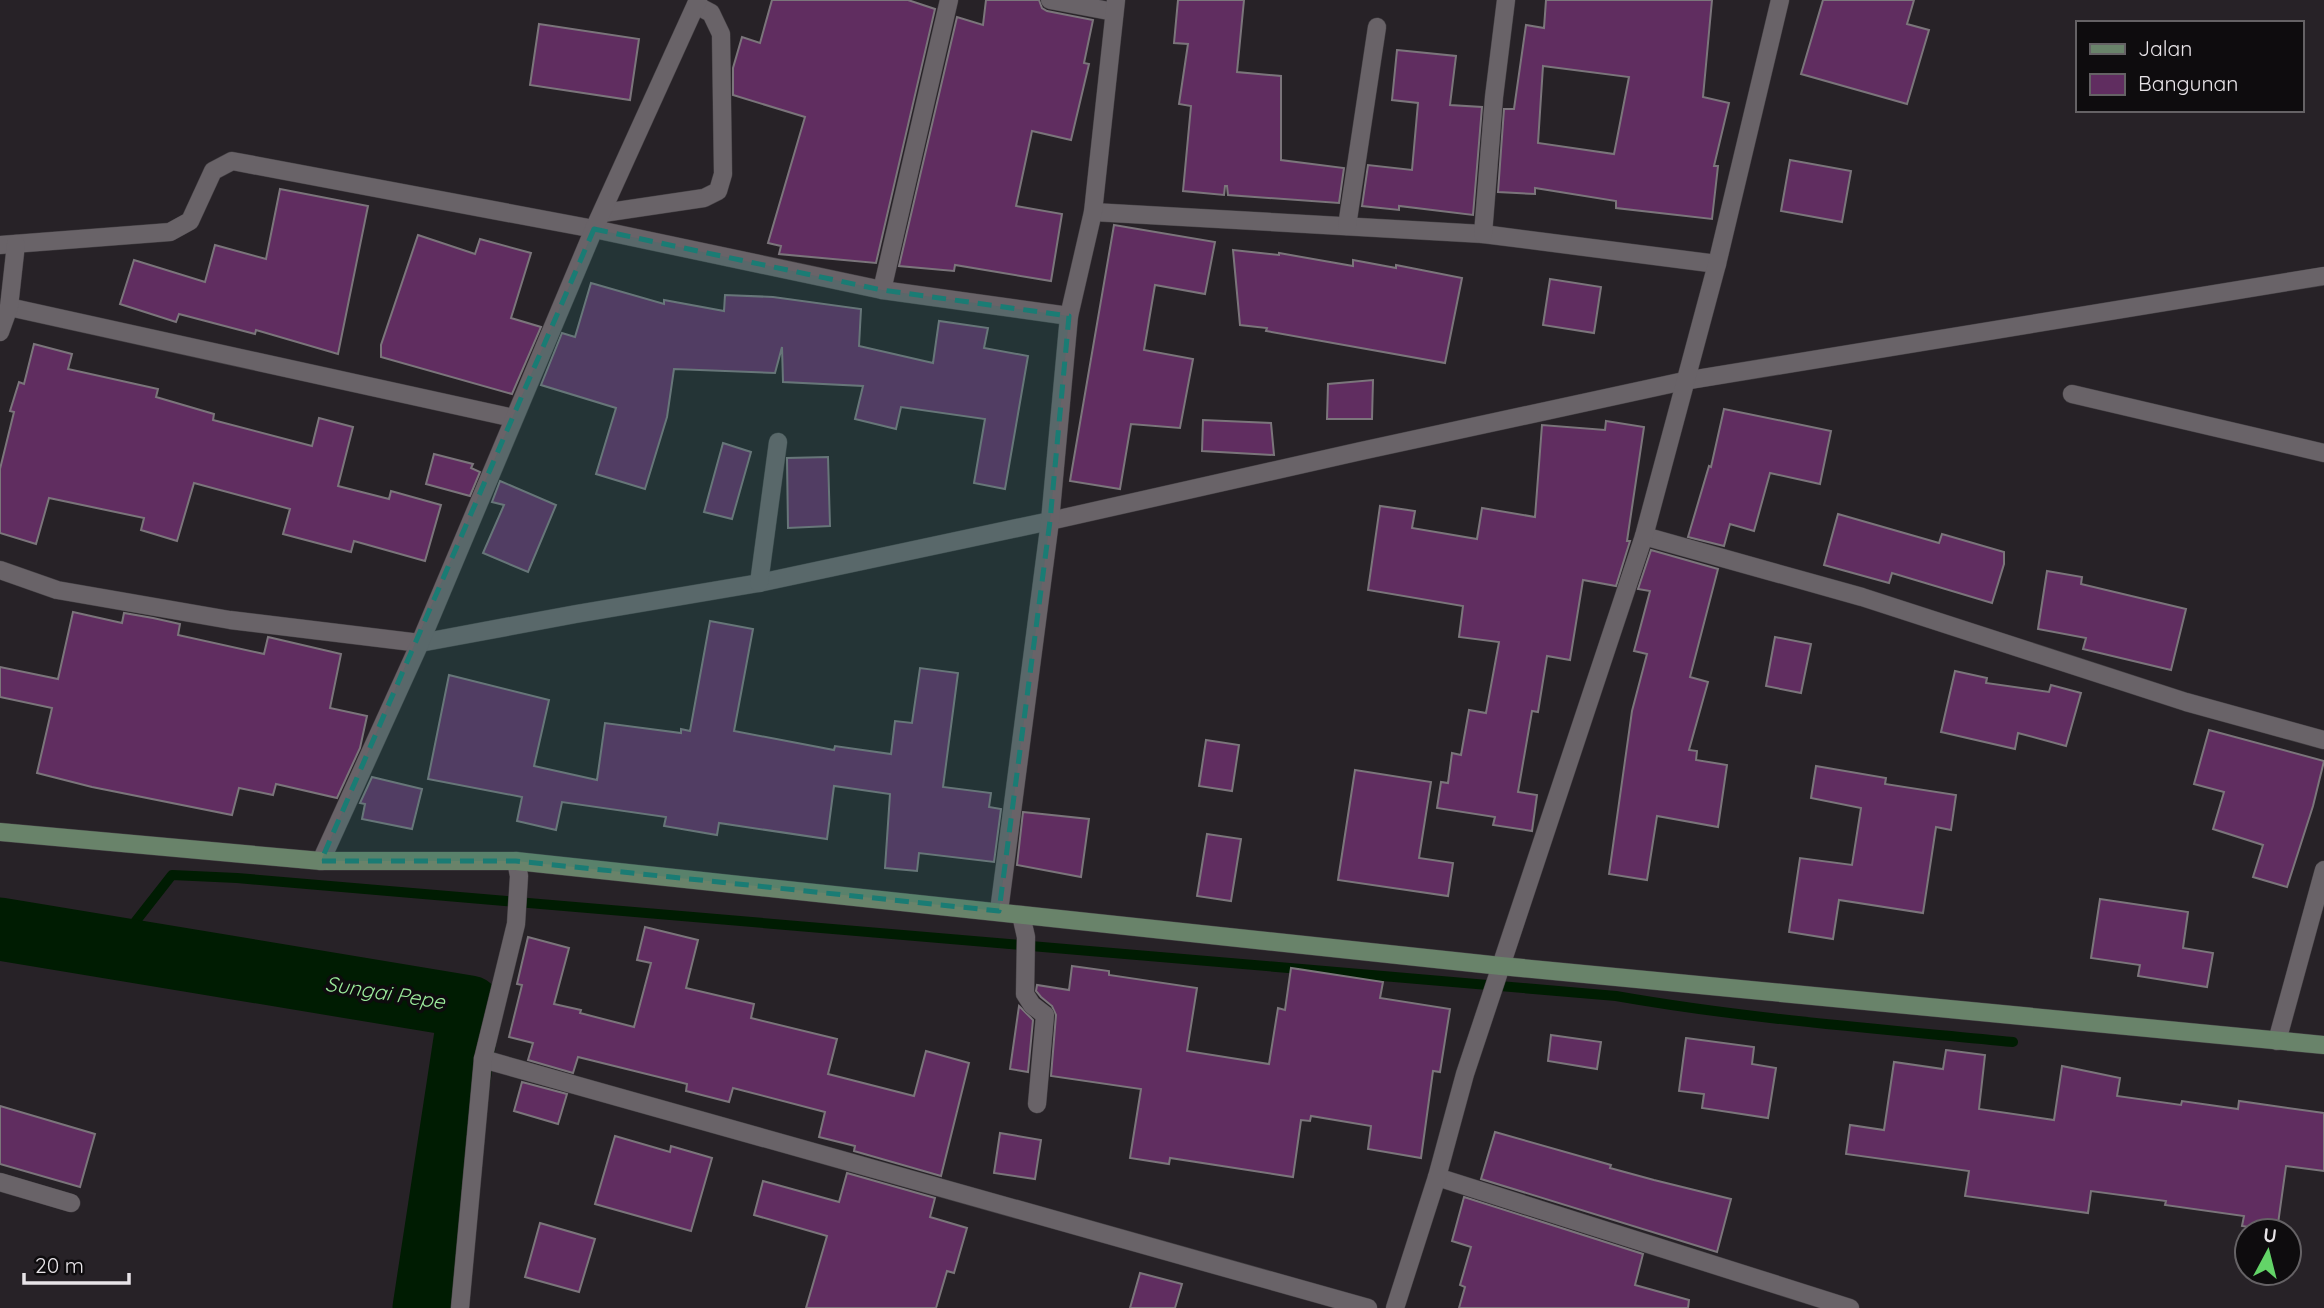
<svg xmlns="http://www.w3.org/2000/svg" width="2324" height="1308" viewBox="0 0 2324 1308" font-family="Quicksand,sans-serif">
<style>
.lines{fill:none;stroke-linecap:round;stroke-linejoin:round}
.stream{stroke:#001c02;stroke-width:10}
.river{stroke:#001c02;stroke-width:63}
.building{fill:#602d60;stroke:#7b757b;stroke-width:2;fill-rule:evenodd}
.street-casing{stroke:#444044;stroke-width:19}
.secondary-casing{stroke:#444044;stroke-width:19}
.street{stroke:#696368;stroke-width:18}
.secondary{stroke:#69836a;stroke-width:18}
.marked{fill:#1a7c74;fill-opacity:0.2;stroke:#1a7c74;stroke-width:5;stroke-dasharray:14 9;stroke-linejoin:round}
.labels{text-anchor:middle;stroke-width:7;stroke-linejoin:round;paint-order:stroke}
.water-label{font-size:21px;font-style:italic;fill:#9bea9b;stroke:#0e0c0e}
</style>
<rect width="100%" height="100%" fill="#272227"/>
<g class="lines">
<path class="stream" d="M114 949 172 875 237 878 1616 996C1747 1019 1880 1029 2013 1042"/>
<polyline class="river" points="0,929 470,1007 424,1308"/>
</g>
<g class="building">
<polygon points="772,0 908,0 935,9 876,263 779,254 781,246 768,243 805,117 733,95 733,68 742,37 760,43"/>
<polygon points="986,0 1039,0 1042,8 1047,11 1093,20 1084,63 1089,64 1071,140 1032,131 1016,206 1062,214 1051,281 955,265 954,271 899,266 957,17 983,25"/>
<polygon points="1178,0 1244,0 1237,72 1281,76 1281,160 1344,168 1339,203 1228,195 1227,186 1225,186 1224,195 1183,191 1191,106 1179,104 1188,44 1174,43"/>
<path d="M1546 0H1712L1703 97 1729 103 1714 166H1718L1712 219 1616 208V201L1535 188V194L1498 192 1504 109H1514L1526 25 1544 28ZM1543 66 1629 77 1614 154 1538 143Z"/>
<polygon points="1823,0 1914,0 1907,24 1929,30 1907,104 1801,74"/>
<polygon points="539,24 639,39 630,100 530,85"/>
<polygon points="1397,50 1456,56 1450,105 1482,107 1473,215 1399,206 1399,210 1362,206 1368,165 1412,170 1418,103 1392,100"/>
<polygon points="1790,160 1851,171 1842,222 1781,211"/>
<polygon points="280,189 368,206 338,354 256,330 255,334 179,314 176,322 120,304 134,260 205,282 215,245 266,259"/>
<polygon points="1114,225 1215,242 1205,294 1155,285 1144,350 1193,359 1180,428 1131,424 1120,489 1070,481"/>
<polygon points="418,235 475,254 480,239 531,253 511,318 541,327 512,394 381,357 381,345"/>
<polygon points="1233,250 1279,255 1279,253 1353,266 1353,260 1396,268 1396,265 1462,278 1445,363 1266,331 1267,328 1240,325"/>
<polygon points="1550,279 1601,287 1594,333 1543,325"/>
<polygon points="591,283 664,304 664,300 724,311 725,295 773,297 861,309 859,346 933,363 939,321 988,328 984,348 1028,356 1005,489 974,483 985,419 901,407 896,429 855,419 863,386 783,382 782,347 775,373 674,369 667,417 645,489 596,474 616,408 541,385 562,333 575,337"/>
<polygon points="34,344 72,354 68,369 158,389 156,397 214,414 213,420 312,446 319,418 353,427 338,486 389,499 391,491 441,505 425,561 354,541 351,552 283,534 290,509 194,483 177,541 141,530 144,518 49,498 36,544 0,533 0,469 14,412 10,411 19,382 24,384"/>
<polygon points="1373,380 1372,419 1327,419 1328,384"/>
<polygon points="1724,409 1831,431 1820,484 1770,473 1754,531 1730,524 1724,546 1688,537 1709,466 1711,467"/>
<polygon points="1203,420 1271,423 1274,455 1202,451"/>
<polygon points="1606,421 1644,427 1627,541 1630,541 1616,586 1583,580 1570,660 1547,656 1538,712 1532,711 1518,792 1537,795 1532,831 1493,825 1495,817 1437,808 1441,782 1448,783 1452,753 1461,755 1469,710 1486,713 1499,642 1459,637 1463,606 1368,590 1380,506 1415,511 1412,528 1477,539 1482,508 1535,517 1542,425 1605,430"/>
<polygon points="723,443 751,452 732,519 704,512"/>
<polygon points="434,454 473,464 471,468 480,472 470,496 426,484"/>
<polygon points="828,457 830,526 788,528 787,458"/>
<polygon points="500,481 556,505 528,572 483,553 504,505 492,502"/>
<polygon points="1838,514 1939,543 1942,534 2004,552 2004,564 1992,603 1892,573 1889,583 1824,565"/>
<polygon points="1651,550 1718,569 1690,677 1708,682 1689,750 1697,751 1696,760 1727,765 1718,827 1657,816 1647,880 1609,874 1632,711 1647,654 1634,651 1650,591 1638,589"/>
<polygon points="2047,571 2082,577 2081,584 2186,609 2171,670 2083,649 2086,638 2038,629"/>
<polygon points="73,612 122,623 124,613 153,618 180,624 178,635 264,654 268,637 341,654 330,708 367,716 360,748 337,798 276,784 273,795 239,788 232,815 92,787 37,773 52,708 0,697 0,667 58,679"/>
<polygon points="710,621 753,629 734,731 834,750 835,746 891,754 895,721 912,723 920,668 958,673 943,787 991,793 989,807 1001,809 994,862 919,853 917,871 885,868 890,794 834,786 827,839 719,823 717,835 664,826 666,817 562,802 556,830 517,821 522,797 428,779 449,675 549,700 534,766 597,780 605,723 681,733 681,729 690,731"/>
<polygon points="1775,637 1811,644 1801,693 1766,686"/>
<polygon points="1955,671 1987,678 1986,683 2049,692 2051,685 2081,693 2066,746 2018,733 2015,749 1941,732"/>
<polygon points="2209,730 2324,761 2313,806 2287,887 2253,877 2263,845 2213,829 2224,792 2194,784"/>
<polygon points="1206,740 1239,745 1232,791 1199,786"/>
<polygon points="1816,766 1886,778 1885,784 1956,795 1951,830 1936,827 1923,913 1839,900 1833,939 1789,932 1800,858 1852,865 1861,808 1811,798"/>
<polygon points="1355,770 1431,782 1419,858 1453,863 1448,896 1338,880"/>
<polygon points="372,777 422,789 412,829 362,819 365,804 360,803"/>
<polygon points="1023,812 1089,819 1081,877 1017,865"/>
<polygon points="1207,834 1241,839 1231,901 1197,896"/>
<polygon points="2100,899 2188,912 2183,948 2213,953 2207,987 2138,976 2140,965 2091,958"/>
<polygon points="645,927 698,940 686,988 754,1004 751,1018 837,1039 828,1074 914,1096 926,1051 969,1063 941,1176 854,1151 855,1146 819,1137 825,1112 733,1088 729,1102 686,1091 687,1084 578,1057 573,1073 528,1060 533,1043 509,1037 522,985 517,984 528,937 569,948 554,1004 581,1010 580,1013 634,1027 651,963 637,960"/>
<polygon points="1072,966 1109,971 1109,975 1197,988 1187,1051 1269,1064 1278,1008 1285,1010 1291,968 1383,982 1380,998 1450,1009 1440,1072 1433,1071 1421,1158 1368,1149 1371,1126 1311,1116 1310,1121 1301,1120 1293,1177 1170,1158 1169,1164 1130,1158 1141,1089 1051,1076 1056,1015 1052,1006 1041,997 1036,991 1037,985 1069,990"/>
<polygon points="1019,1006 1033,1020 1028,1072 1010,1069"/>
<polygon points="1551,1035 1601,1042 1597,1069 1548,1061"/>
<polygon points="1686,1038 1754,1047 1752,1064 1776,1068 1768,1118 1702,1108 1704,1094 1679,1091"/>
<polygon points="1946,1050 1985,1055 1979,1109 2054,1120 2062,1066 2120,1078 2117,1096 2181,1105 2182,1101 2238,1109 2239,1101 2324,1113 2324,1171 2286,1166 2277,1231 2275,1231 2242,1226 2244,1216 2165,1205 2166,1201 2091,1191 2088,1213 1965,1196 1969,1171 1846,1154 1850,1125 1884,1130 1894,1062 1943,1069"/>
<polygon points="522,1082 567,1094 558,1124 514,1111"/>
<polygon points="0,1106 95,1134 80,1187 0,1164"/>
<polygon points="1495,1132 1611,1165 1610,1168 1654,1180 1731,1199 1717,1252 1481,1179"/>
<polygon points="1000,1133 1041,1140 1035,1179 994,1173"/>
<polygon points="615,1136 670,1152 671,1146 712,1158 691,1231 595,1204"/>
<polygon points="847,1173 935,1198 930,1217 967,1228 954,1273 947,1271 936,1308 806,1308 827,1236 754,1215 763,1181 839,1202"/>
<polygon points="1464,1197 1643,1254 1635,1285 1689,1300 1688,1308 1459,1308 1465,1287 1460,1285 1471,1247 1452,1241"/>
<polygon points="540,1223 595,1239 579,1292 525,1277"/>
<polygon points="1140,1273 1182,1284 1175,1308 1130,1308"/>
</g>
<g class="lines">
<defs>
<g id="street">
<polyline points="1050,0 1114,12"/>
<polyline points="1093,212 1483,234 1717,264"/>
<polyline points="603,213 704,198 718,191 723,174 721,34 711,13 696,5"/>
<polyline points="1347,226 1377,27"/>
<polyline points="1483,234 1494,97 1506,0"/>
<polyline points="0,245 170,232 190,221 213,171 232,161 594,229 882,290 1069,316"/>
<polyline points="882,290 949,0"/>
<polyline points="9,307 513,418"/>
<polyline points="0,332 9,307 16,244"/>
<polyline points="2072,394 2324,453"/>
<polyline points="1644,536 1862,597 2186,702 2324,740"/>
<polyline points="0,570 57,590 230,620 420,643 576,614 759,583 1050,521 1361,451 1684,381 2324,276"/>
<polyline points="759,583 778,442"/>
<polyline points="321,861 420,643 594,229 698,0"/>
<polyline points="999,911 1050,521 1069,316 1093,212 1116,0"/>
<polyline points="1021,915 1026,937 1025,994 1032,1005 1045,1015 1037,1104"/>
<polyline points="2277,1041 2324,870"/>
<polyline points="483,1059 1368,1308"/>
<polyline points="1437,1177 1850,1308"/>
<polyline points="0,1182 71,1203"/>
<polyline points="460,1308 483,1059 516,924 519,876 516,861"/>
<polyline points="1395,1308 1437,1177 1465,1074 1644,536 1717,264 1780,0"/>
</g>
<polyline id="secondary" points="0,832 321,861 516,861 1501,966 2324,1045"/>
</defs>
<use href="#street" class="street-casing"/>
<use href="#secondary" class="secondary-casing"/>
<use href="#street" class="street"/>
<use href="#secondary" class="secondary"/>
</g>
<path class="marked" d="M594 229 882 290 1069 316 1050 521 999 911 516 861H321Z"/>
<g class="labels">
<g class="water-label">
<text transform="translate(385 993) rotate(9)" y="7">Sungai Pepe</text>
</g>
</g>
<rect x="2076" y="21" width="228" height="91" fill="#0e0c0e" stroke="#656265" stroke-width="2"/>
<rect x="2090" y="44" width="35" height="10" fill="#69836a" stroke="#656265" stroke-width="2"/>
<text x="2138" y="56" font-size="21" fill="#e8e4e8">Jalan</text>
<rect x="2090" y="74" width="35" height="21" fill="#602d60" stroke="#656265" stroke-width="2"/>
<text x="2138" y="91" font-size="21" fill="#e8e4e8">Bangunan</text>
<g transform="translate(2268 1252) rotate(7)"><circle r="33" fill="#0e0c0e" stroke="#656265" stroke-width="2"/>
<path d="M0-5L12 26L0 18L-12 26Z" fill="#63d468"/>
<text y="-10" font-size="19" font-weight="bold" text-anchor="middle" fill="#e8e4e8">U</text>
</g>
<path d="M24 1273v10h105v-10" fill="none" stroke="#e8e4e8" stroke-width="3.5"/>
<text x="35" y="1273" font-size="21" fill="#e8e4e8" stroke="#0e0c0e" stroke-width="5" paint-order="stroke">20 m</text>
</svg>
